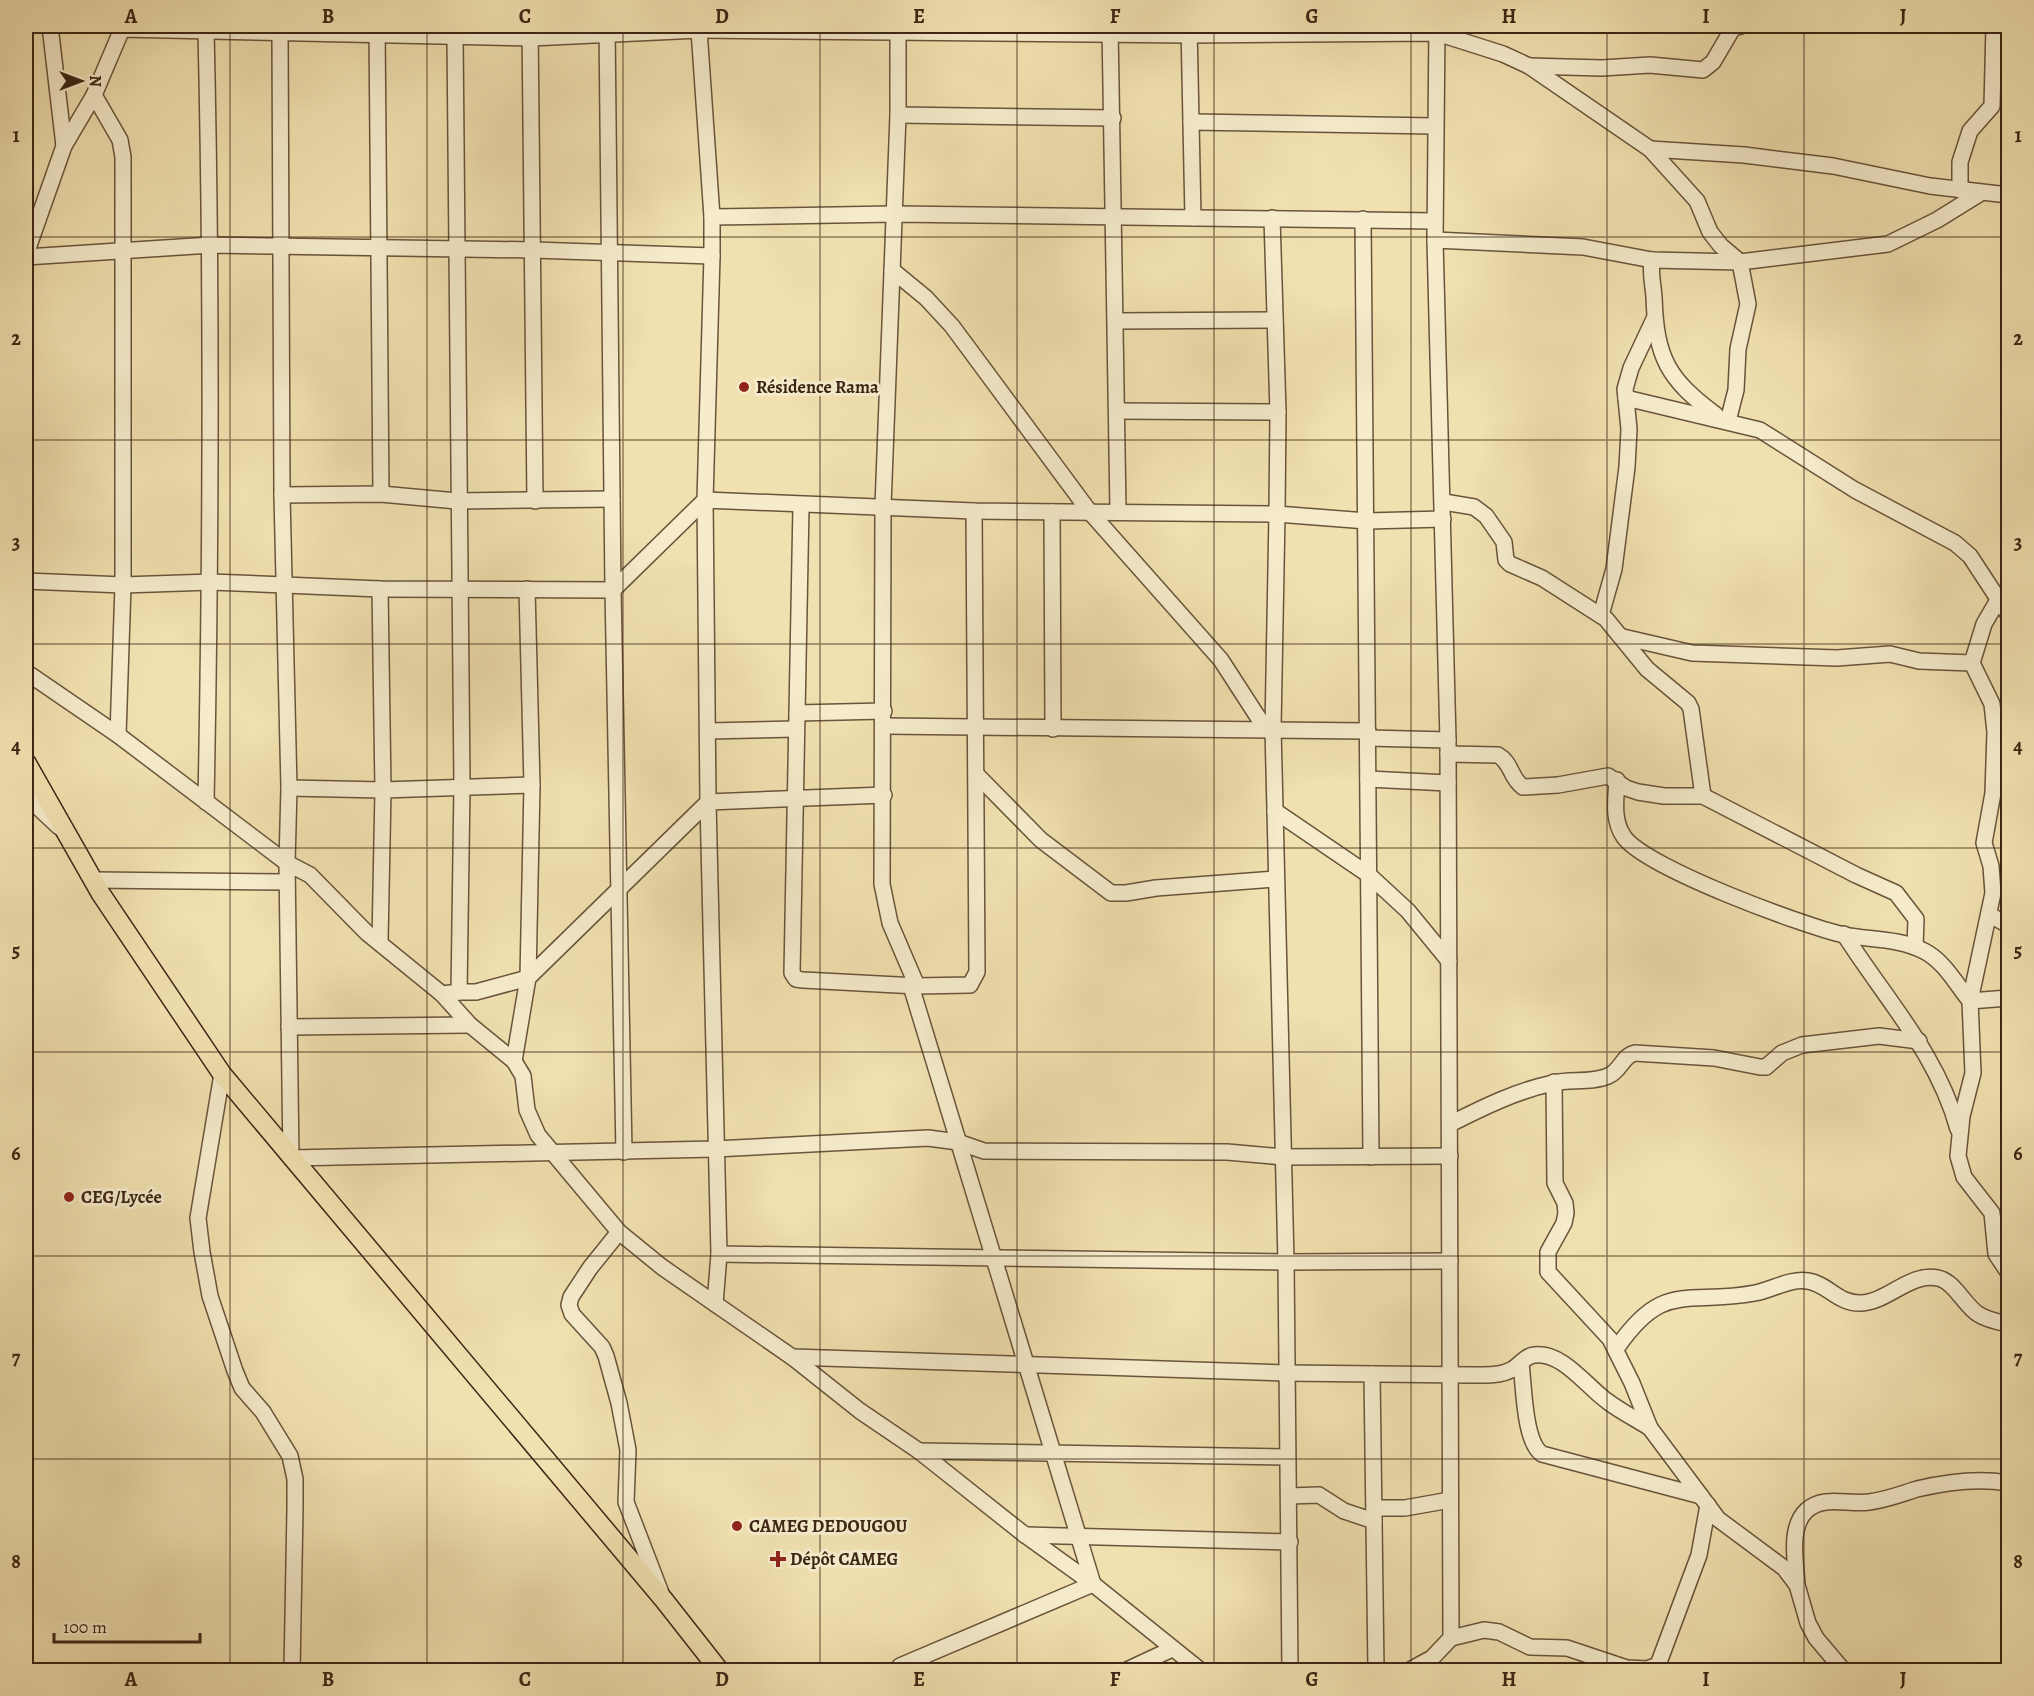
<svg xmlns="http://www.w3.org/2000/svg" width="2034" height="1696" viewBox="0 0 2034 1696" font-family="Alegreya,serif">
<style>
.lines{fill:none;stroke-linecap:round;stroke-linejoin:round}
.minor-casing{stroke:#69543b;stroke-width:18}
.major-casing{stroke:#3c2514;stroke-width:21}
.minor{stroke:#f6eccc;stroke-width:15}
.major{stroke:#f1e1b0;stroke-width:18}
.grid{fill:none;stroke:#3c2514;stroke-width:1.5;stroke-opacity:0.55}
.poi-dot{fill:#8f2418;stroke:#f6eccc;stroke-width:2}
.labels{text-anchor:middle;stroke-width:6;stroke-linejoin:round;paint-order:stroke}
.poi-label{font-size:18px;font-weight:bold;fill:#3c2514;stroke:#f6eccc;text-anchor:start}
.neatline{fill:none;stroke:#3c2514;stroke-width:2}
.grid-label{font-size:20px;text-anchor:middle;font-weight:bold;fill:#3c2514}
</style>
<rect width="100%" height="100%" fill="#f1e1b0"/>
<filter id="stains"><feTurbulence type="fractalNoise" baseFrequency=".00333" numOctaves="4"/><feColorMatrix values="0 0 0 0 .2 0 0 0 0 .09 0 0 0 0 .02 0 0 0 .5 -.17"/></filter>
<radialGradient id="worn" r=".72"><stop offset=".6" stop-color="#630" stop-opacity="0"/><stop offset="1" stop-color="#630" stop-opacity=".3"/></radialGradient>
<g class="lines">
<defs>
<g id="minor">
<polyline points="50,26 64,146"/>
<polyline points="377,26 381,494"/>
<polyline points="530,26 535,501"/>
<polyline points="607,26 613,590 624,1152"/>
<polyline points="699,26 699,30 1189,35 1437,33 1503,54 1529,66 1650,149 1697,201 1710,232 1721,246 1740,262 1748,304 1738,349 1736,390 1728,421"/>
<polyline points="898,26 898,115 883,506 882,884 890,923 917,986"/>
<polyline points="1110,26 1118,510"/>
<polyline points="1189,26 1193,218"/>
<path d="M206 31C212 288 211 545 206 802"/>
<polyline points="280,33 282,495 289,788 287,863 291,1158 715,1149 928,1138 958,1142 984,1151 1227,1152 1283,1157 1450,1156"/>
<polyline points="1529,66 1602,68 1650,65 1703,70 1713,62 1733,28 1741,26"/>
<polyline points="94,95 120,140 123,157 123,585 118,735"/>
<polyline points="898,115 1113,118"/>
<polyline points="1191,122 1434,126"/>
<polyline points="1650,149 1744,155 1833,166 1930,186 2008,195"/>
<polyline points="1960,190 1960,162 1970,131 1992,106 1994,26"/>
<polyline points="712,217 894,214 1435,221"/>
<polyline points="1272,218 1278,412 1277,514 1367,521 1443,519"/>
<polyline points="1363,219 1371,1157"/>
<polyline points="1435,240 1583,247 1652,260 1740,262 1888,244 1937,220 1979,194"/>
<polyline points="26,254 64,146 94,95 122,29 531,38 699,30 712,217 712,256"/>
<polyline points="26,257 211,245 533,250 712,256 705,500 613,590 380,589 211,582 123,585 26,581"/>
<path d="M1652 260C1650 273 1653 284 1654 297 1656 359 1668 379 1716 415"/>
<polyline points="892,270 926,298 952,326 1089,511 1221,660 1265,728"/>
<polyline points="1116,321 1275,320"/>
<polyline points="1626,398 1760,430 1855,490 1955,543 1970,556 2008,614"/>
<polyline points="1117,411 1278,412"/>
<polyline points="282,495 381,494 457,501 612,499"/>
<polyline points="1444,502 1474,507 1486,516 1504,542 1506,560 1510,564 1542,578 1606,619 1647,669 1688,703 1691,709 1703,796"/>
<polyline points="801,506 792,973 796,979 803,980 917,986 970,985 977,972 974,511"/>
<polyline points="1052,512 1053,729"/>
<polyline points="1601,615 1614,569 1627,467 1629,429 1625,389 1631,368 1654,319"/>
<polyline points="1623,637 1692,653 1837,658 1890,654 1919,661 1972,663 1984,624 1998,600"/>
<polyline points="1972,663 1992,704 1995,732 1993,793 1984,843 1991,866 1993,893 1970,1001 1973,1073 1962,1116 1958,1156 1964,1177 1992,1213 1996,1254 2008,1272"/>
<polyline points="26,672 118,735 287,863 310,875 367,933 442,994 470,1025 514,1061 523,1076 527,1110 538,1135 619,1232 662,1267 792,1357 860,1411 919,1451 1025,1535 1093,1584 1200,1670"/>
<polyline points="797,713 884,711"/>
<polyline points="884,726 1368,731"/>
<polyline points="708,731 796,729"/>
<polyline points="1368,738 1448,740"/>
<path d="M1448 754 1498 755C1512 763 1510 778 1523 787L1558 785 1608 776 1626 788 1638 792 1664 796H1703L1856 875 1896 893 1916 919 1915 947"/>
<polyline points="976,774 1041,840 1111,893 1126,893 1156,888 1276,879"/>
<polyline points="1368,779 1448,783"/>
<path d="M1617 780C1616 799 1612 820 1624 837 1646 868 1804 926 1844 935 1871 940 1899 938 1924 951 1944 961 1956 984 1970 1001"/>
<polyline points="289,788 383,790 532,785"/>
<polyline points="26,796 59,827"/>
<polyline points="1275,811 1369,875 1408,911 1449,961"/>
<polyline points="93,880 287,882"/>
<polyline points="1990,915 2008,925"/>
<path d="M1844 934C1886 1000 1937 1053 1958 1129"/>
<polyline points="380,941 383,790 380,589"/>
<polyline points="459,992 476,992 528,978 532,785 527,589"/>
<polyline points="442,994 459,992 462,786 455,36"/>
<polyline points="1970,1001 2008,998"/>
<polyline points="289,1027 470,1025"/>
<polyline points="514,1061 528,978 708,802 705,500 974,511 1277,514 1273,728 1286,1262 1290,1670"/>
<polyline points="222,1074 198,1218 202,1252 210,1296 235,1371 242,1388 263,1412 290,1456 295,1479 295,1509 292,1670"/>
<polyline points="1554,1082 1555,1183 1565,1203 1566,1213 1564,1223 1548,1252 1548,1272 1610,1339 1632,1383 1650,1428 1718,1519 1784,1568 1797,1585 1808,1623 1816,1638 1843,1670"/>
<path d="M1450 1124C1484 1107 1516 1091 1553 1083 1570 1079 1592 1083 1608 1076 1621 1071 1622 1056 1635 1053L1714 1058 1760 1067H1766L1782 1053 1802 1045 1879 1036 1919 1041"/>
<polyline points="619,1232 590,1268 571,1297 569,1305 572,1314 602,1347 606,1356 619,1403 628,1450 626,1502 661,1593"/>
<polyline points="719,1254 1286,1262 1450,1261"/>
<polyline points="715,1304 719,1254 708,802 884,795"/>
<path d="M1616 1349C1664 1279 1686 1306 1755 1293 1772 1290 1790 1278 1808 1281 1828 1284 1838 1304 1861 1303 1888 1302 1910 1272 1938 1278 1955 1282 1964 1305 1978 1314 1987 1320 1998 1322 2008 1324"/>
<path d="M792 1357 1285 1373 1470 1375C1484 1375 1499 1376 1511 1370 1519 1366 1525 1356 1534 1355 1562 1351 1586 1386 1607 1401 1620 1411 1636 1419 1650 1428"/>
<path d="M1521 1364C1524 1386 1524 1442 1542 1454L1701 1496"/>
<polyline points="1372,1374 1376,1670"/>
<polyline points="919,1451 1287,1457"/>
<polyline points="1289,1496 1319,1495 1344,1511 1374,1521"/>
<polyline points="1374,1508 1405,1508 1450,1500"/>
<polyline points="1025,1535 1290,1542"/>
<path d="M1797 1585C1796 1563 1788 1527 1807 1510 1824 1495 1848 1505 1869 1502 1886 1500 1901 1494 1917 1489 1946 1482 1980 1478 2008 1483"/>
<polyline points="1451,1638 1484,1630 1499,1632 1530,1647 1567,1648 1627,1668 1647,1669 1658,1665 1699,1555 1708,1505"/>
<polyline points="897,1670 900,1666 1093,1584 911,986"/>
<polyline points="1127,1670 1172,1649"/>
<polyline points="1410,1670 1432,1658 1451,1638 1448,740 1435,240 1437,26"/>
</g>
<polyline id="major" points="26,762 101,894 222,1074 664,1600 719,1670"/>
</defs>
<use href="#minor" class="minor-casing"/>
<use href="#major" class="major-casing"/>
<use href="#minor" class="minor"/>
<use href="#major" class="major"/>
</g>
<path class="grid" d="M230 26V1670M427 26V1670M623 26V1670M820 26V1670M1017 26V1670M1214 26V1670M1411 26V1670M1607 26V1670M1804 26V1670M26 237H2008M26 440H2008M26 644H2008M26 848H2008M26 1052H2008M26 1256H2008M26 1459H2008"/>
<g class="poi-dot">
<circle cx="744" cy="387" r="6"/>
<circle cx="69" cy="1197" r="6"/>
<circle cx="737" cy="1526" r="6"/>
<path d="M775 1550h6v6h6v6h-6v6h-6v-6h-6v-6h6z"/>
</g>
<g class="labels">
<g class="poi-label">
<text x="756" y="393">Résidence Rama</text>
<text x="81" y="1203">CEG/Lycée</text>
<text x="749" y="1532">CAMEG DEDOUGOU</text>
<text x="790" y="1565">Dépôt CAMEG</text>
</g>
</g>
<rect width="2034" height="1696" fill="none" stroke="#f1e1b0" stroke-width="66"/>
<g transform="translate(81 81) rotate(90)" stroke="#f6eccc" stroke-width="4.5" paint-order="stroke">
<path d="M0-4.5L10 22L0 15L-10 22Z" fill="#3c2514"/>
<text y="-9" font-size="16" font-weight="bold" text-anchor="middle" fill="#3c2514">N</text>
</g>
<path d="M54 1633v9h146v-9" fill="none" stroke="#3c2514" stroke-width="3"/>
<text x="63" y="1633" font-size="18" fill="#3c2514" stroke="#f6eccc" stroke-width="4.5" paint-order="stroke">100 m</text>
<rect x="33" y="33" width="1968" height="1630" class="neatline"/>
<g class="grid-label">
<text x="131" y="23">A</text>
<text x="328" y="23">B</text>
<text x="525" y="23">C</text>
<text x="722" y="23">D</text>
<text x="919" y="23">E</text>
<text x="1115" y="23">F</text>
<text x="1312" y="23">G</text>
<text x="1509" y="23">H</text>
<text x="1706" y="23">I</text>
<text x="1903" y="23">J</text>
<text x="16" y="142">1</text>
<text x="2018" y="142">1</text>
<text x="16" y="345">2</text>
<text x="2018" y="345">2</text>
<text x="16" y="549">3</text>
<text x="2018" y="549">3</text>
<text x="16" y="753">4</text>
<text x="2018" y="753">4</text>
<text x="16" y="957">5</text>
<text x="2018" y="957">5</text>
<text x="16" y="1160">6</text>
<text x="2018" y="1160">6</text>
<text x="16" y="1364">7</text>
<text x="2018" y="1364">7</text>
<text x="16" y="1568">8</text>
<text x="2018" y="1568">8</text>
<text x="131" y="1686">A</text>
<text x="328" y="1686">B</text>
<text x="525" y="1686">C</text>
<text x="722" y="1686">D</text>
<text x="919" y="1686">E</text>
<text x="1115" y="1686">F</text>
<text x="1312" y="1686">G</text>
<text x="1509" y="1686">H</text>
<text x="1706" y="1686">I</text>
<text x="1903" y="1686">J</text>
</g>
<rect width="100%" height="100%" filter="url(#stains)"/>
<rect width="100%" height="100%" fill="url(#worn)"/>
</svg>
